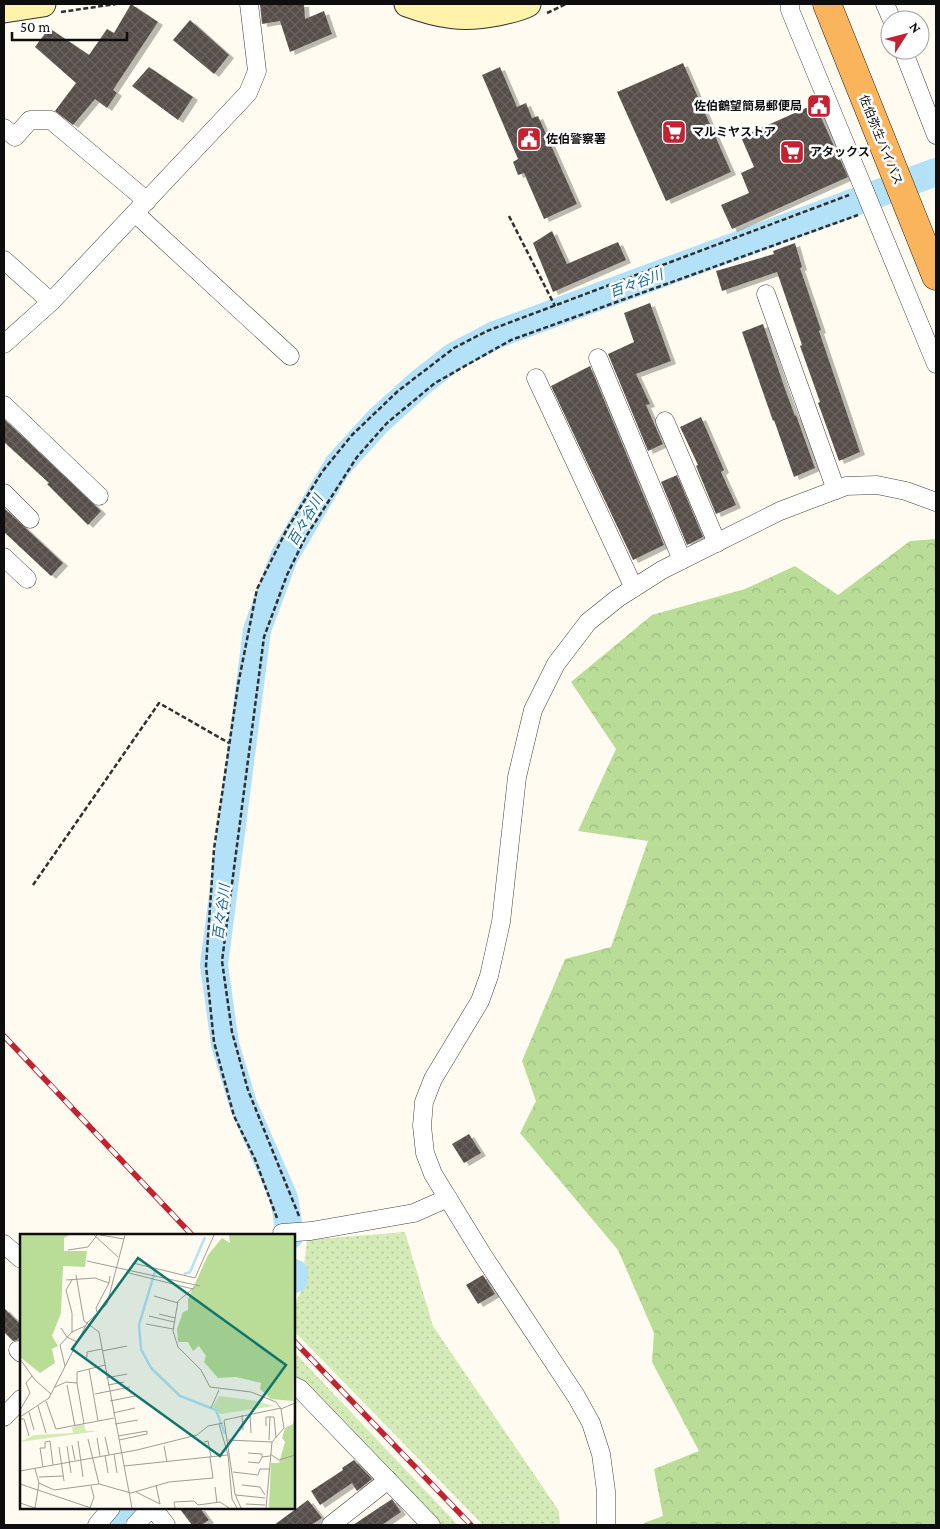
<svg xmlns="http://www.w3.org/2000/svg" width="940" height="1529" viewBox="0 0 940 1529" font-family="'Crimson Pro','Noto Sans JP',serif">
<style>
.grass{fill:url(#grass-dots)}
.forest{fill:url(#forest-crowns)}
.lines{fill:none;stroke-linecap:round;stroke-linejoin:round}
.river{stroke:#b3e1f8;stroke-width:28}
.building{fill:url(#building-cross-hatch);filter:url(#shadow)}
.minor-casing{stroke:#414141;stroke-width:19}
.secondary-casing{stroke:#303030;stroke-width:27}
.trunk-casing{stroke:#1f1f1f;stroke-width:29}
.path{stroke:#303030;stroke-width:2.5;stroke-dasharray:5 2.5;stroke-linecap:butt}
.minor{stroke:#fff;stroke-width:18}
.secondary{stroke:#fff2ab;stroke-width:25}
.trunk{stroke:#fab45c;stroke-width:28}
.rail-casing{stroke:#c32230;stroke-width:5.5}
.rail{stroke:#fff;stroke-width:4;stroke-dasharray:11;stroke-linecap:butt}
.labels{text-anchor:middle;stroke-width:5;stroke-linejoin:round;paint-order:stroke}
.poi-label{font-size:12px;font-weight:bold;fill:#0e0e0e;stroke:#fff;text-anchor:start}
.street-label{font-size:12px;fill:#0e0e0e;stroke:#fff}
.water-label{font-size:14px;font-style:italic;fill:#146ba4;stroke:#fff}
.inset-river{fill:none;stroke:#b3e1f8;stroke-width:2.5}
.inset-road{fill:none;stroke:#9f9c96;stroke-width:1}
.view{fill:#0f766e;fill-opacity:0.15;stroke:#0f766e;stroke-width:2.5}
.inset-edge{fill:none;stroke:#0e0e0e;stroke-width:2.5}
</style>
<defs>
<pattern id="grass-dots" width="8" height="8" patternUnits="userSpaceOnUse" patternTransform="scale(1.25)"><rect width="8" height="8" fill="#d4ebb8"/><path d="M2 2h.1M6 6h.1" fill="none" stroke="#b5c89d" stroke-width="1.8" stroke-linecap="round"/></pattern>
<pattern id="forest-crowns" width="20" height="18" patternUnits="userSpaceOnUse" patternTransform="scale(1.25)"><rect width="20" height="18" fill="#b9dc97"/><path d="M2 6a3 3 0 1 1 6 0M12 15a3 3 0 1 1 6 0" fill="none" stroke="#9ebc81"/></pattern>
<pattern id="building-cross-hatch" width="8" height="8" patternUnits="userSpaceOnUse" patternTransform="scale(1.25)"><rect width="8" height="8" fill="#574f4a"/><path d="M0 0l8 8M0 8l8-8" fill="none" stroke="#6a6460"/></pattern>
<filter id="shadow"><feDropShadow dx="5" dy="3" stdDeviation="0" flood-color="#0004"/></filter>
</defs>
<rect width="100%" height="100%" fill="#fffbf0"/>
<g class="grass">
<polygon points="405,1232 433,1326 559,1511 560,1525 483,1525 294,1331 294,1306 301,1291 307,1240"/>
<polygon points="294,1352 458,1525 438,1525 294,1380"/>
</g>
<polygon class="forest" points="936,539 936,1525 644,1525 644,1523 663,1516 654,1469 699,1451 652,1362 654,1333 618,1250 520,1133 536,1101 522,1061 565,959 611,947 648,841 578,831 616,749 571,682 652,615 745,589 795,566 838,595 910,541"/>
<g class="lines">
<g class="river">
<polyline points="290,1235 284,1198 243,1104 225,1044 214,965 257,630 284,557 338,465 378,421 420,383 453,357 495,335 936,172"/>
<polyline points="294,1273 294,1279"/>
<polyline points="114,1525 129,1508"/>
</g>
</g>
<g class="building">
<polygon points="131,4 158,22 113,90 117,93 107,108 95,99 73,125 55,111 76,83 35,47 49,28 89,55 107,29 114,33"/>
<polygon points="260,4 304,4 305,19 324,11 332,34 290,52 280,21 262,24"/>
<polygon points="190,20 229,55 214,74 173,40"/>
<polygon points="683,63 731,172 666,201 617,92"/>
<polygon points="149,67 193,97 178,120 132,86"/>
<polygon points="500,67 517,107 526,103 532,118 538,116 577,204 544,219 524,173 518,175 513,162 518,159 482,75"/>
<polygon points="815,104 848,177 732,229 721,205 749,193 741,173 754,167 741,137"/>
<polygon points="552,231 567,264 618,242 626,260 553,292 533,243"/>
<polygon points="795,243 802,267 800,268 821,330 819,331 860,452 839,461 818,403 820,402 800,346 802,345 777,272 722,291 716,271 774,254 773,251"/>
<polygon points="650,303 671,361 636,374 650,404 646,405 663,444 648,451 608,354 634,342 624,313"/>
<polygon points="763,324 785,389 795,416 796,415 815,468 794,477 774,420 773,421 742,332"/>
<polygon points="590,366 664,545 633,560 551,386"/>
<polygon points="701,417 724,470 721,472 736,505 716,514 696,466 698,465 680,427"/>
<polygon points="4,419 101,511 88,525 47,484 49,483 4,442"/>
<polygon points="677,475 703,537 687,545 661,482"/>
<polygon points="4,508 63,563 51,576 4,532"/>
<polygon points="469,1134 481,1153 464,1163 452,1144"/>
<polygon points="483,1275 495,1294 478,1304 466,1285"/>
<polygon points="4,1308 21,1325 21,1335 17,1340 13,1341 4,1332"/>
<polygon points="354,1460 372,1479 357,1491 352,1483 320,1505 311,1491 343,1470 342,1468"/>
<polygon points="392,1499 401,1512 382,1525 353,1525"/>
<polygon points="308,1500 322,1518 311,1525 274,1525"/>
<polygon points="179,1508 200,1508 209,1520 201,1525 192,1525"/>
</g>
<g class="lines">
<defs>
<g id="minor">
<polyline points="790,4 790,10 936,364"/>
<polyline points="885,4 892,20"/>
<polyline points="903,50 936,135"/>
<polyline points="4,128 15,137 30,120 51,120 147,201"/>
<polyline points="135,213 290,356"/>
<polyline points="4,260 51,302"/>
<polyline points="766,294 836,490"/>
<polyline points="4,344 51,302 248,93 257,71 249,4"/>
<polyline points="598,358 682,560"/>
<polyline points="536,378 634,588"/>
<polyline points="4,405 99,496"/>
<polyline points="665,421 717,543"/>
<polyline points="4,493 30,519"/>
<polyline points="4,557 27,579"/>
<polyline points="282,1233 311,1231 414,1213 448,1198"/>
<polyline points="4,1244 21,1259"/>
<polyline points="18,1350 21,1353"/>
<polyline points="294,1386 300,1389 431,1525"/>
<polyline points="4,1417 21,1399"/>
<polyline points="153,1508 166,1525"/>
<polyline points="97,1525 111,1508"/>
<polyline points="135,1525 151,1508"/>
<polyline points="331,1525 388,1480"/>
<polyline points="606,1525 606,1491 601,1454 591,1423 576,1396 482,1254 433,1174 425,1153 422,1126 424,1102 433,1079 480,1001 489,976 501,922 517,777 533,710 556,664 588,622 618,598 662,570 780,511 846,486 877,485 906,491 936,502"/>
</g>
<g id="secondary">
<path d="M407 4C440 16 463 20 498 13 509 10 519 9 528 4"/>
<polyline points="4,10 43,4"/>
</g>
<polyline id="trunk" points="827,4 936,276"/>
</defs>
<use href="#minor" class="minor-casing"/>
<use href="#secondary" class="secondary-casing"/>
<use href="#trunk" class="trunk-casing"/>
<g class="path">
<polyline points="61,12 116,4"/>
<polyline points="547,13 566,4"/>
<polyline points="509,216 555,306"/>
<polyline points="33,885 159,703 229,743"/>
<polyline points="299,1216 248,1090 232,1032 222,961 264,637 287,575 305,538 357,457 387,423 435,383 511,340 858,215"/>
<polyline points="277,1218 255,1159 234,1116 214,1042 206,966 214,849 238,685 257,589 287,529 322,472 352,435 398,391 454,348 487,331 849,195"/>
</g>
<use href="#minor" class="minor"/>
<use href="#secondary" class="secondary"/>
<use href="#trunk" class="trunk"/>
<defs>
<g id="rail">
<polyline points="4,1036 192,1235"/>
<polyline points="294,1341 471,1525"/>
</g>
</defs>
<use href="#rail" class="rail-casing"/>
<use href="#rail" class="rail"/>
</g>
<defs>
<symbol id="civic-square" viewBox="-11 -11 22 22"><rect x="-9" y="-9" width="18" height="18" rx="4" fill="#c32230" stroke="#fff"/><path d="M-.6-6.5H3V-4.5H.6V-3L4-1V1h2V6H-6V1h2V-1L-.6-3ZM-1.2 2.5V6h2.4V2.5Z" fill="#fff"/></symbol>
<symbol id="supermarket-square" viewBox="-11 -11 22 22"><rect x="-9" y="-9" width="18" height="18" rx="4" fill="#c32230" stroke="#fff"/><path d="M-6-5.5h2.5l.6 2H6L4.5 2H-2.5L-4.4-4H-6ZM-1.5 3.2a1.3 1.3 0 1 0 .1 0ZM3 3.2a1.3 1.3 0 1 0 .1 0Z" fill="#fff"/></symbol>
</defs>
<g fill-rule="evenodd">
<use href="#civic-square" x="805" y="92" width="28" height="28"/>
<use href="#supermarket-square" x="660" y="118" width="28" height="28"/>
<use href="#civic-square" x="515" y="125" width="28" height="28"/>
<use href="#supermarket-square" x="778" y="138" width="28" height="28"/>
</g>
<g class="labels">
<g class="poi-label">
<text x="802" y="110" text-anchor="end">佐伯鶴望簡易郵便局</text>
<text x="692" y="136">マルミヤストア</text>
<text x="546" y="143">佐伯警察署</text>
<text x="810" y="156">アタックス</text>
</g>
<g class="street-label">
<text transform="translate(881 140) rotate(68)" y="4">佐伯弥生バイパス</text>
</g>
<g class="water-label">
<text transform="translate(636 283) rotate(-20)" y="5">百々谷川</text>
<text transform="translate(305 520) rotate(-60)" y="5">百々谷川</text>
<text transform="translate(221 912) rotate(-83)" y="5">百々谷川</text>
</g>
</g>
<g transform="translate(20 1234)">
<rect width="275" height="275" fill="#fffbf0"/>
<path d="M199 162 237 167 254 172 200 180 193 172ZM64 190 66 197H78L0 208 14 201 53 199 52 193Z" fill="#d4ebb8"/>
<path d="M0 1H49L44 4V17H67L65 33 43 32 41 79 32 102 38 112 32 115 35 129 20 139 0 123ZM209 1H275L273 167 251 165 240 155 241 149 216 143 198 144 184 128 186 122 179 112 173 117 168 108H158L157 95 163 78 168 76V65L188 21 202 4 210 9ZM275 180V274H249L251 229H259L265 208 262 204 265 194 273 190Z" fill="#b9dc97"/>
<path class="inset-river" d="M136 34 119 91 121 115 131 134 160 162 196 176 205 200M164 40 170 38 185 3"/>
<path class="inset-road" d="M74 1 98 23M80 1 104 5M48 16 68 13 77 1M67 27 180 52M111 35 113 29 175 44 194 1M108 36 109 39 173 55M56 41 64 87 79 98 112 274M46 46 75 44 89 49 90 42M175 53 158 67 153 97 158 113 181 136 190 153 231 158 256 168 261 175 264 194 252 208 246 274M134 62 158 69M77 78 76 74 89 49M139 80 155 84M129 82 154 88M126 90 153 95M41 94 47 103 57 108M52 99V79L46 56 52 46M82 117 107 112M62 124 67 123V118L82 115M0 125 15 146 31 160M45 132 40 111 52 98 65 92M69 135 78 187M86 144 107 140M57 149 64 190M47 151 55 192M88 151 104 148M35 153 46 148 57 149V138L85 131M75 160 110 153M26 167 36 195 94 184M90 167 115 162M18 172 26 199M191 174 199 156M261 175 275 169M0 176 10 159 6 149 12 142M9 178 14 196M93 179 115 174M230 180 231 199M222 181 223 196M0 183 29 164 67 89 87 70 105 1M250 183H254L256 204M0 185H4L9 202M95 190 118 186M199 190 208 221 212 265 217 274M246 192V183H250L249 206M98 202 127 197V200L99 206M85 203 89 221M77 204 80 222M68 205 79 250 111 259 149 248 193 244 190 223M208 206 252 208M58 207 63 243M184 208 188 207 191 223M52 211 55 226M47 212 51 239M144 212 147 228M39 213 44 247M228 219 242 220V223M94 220 97 239M250 220 259 226 275 221M85 221 88 239M228 228 239 229 242 223 250 222M104 232 208 221M23 233 20 214H25V208L30 207 33 231M15 235 19 249 15 274M0 237 117 216 177 201 188 192 203 189M213 238 238 241 240 235H249M19 243 43 242M19 249 34 256 79 250M0 250 71 274M222 251 240 253 245 261M195 253 197 269M116 258 140 270 136 251M216 261 245 264M0 269 15 274M226 270 245 271M70 274 74 263 71 252M155 274 154 268 174 267 178 271 200 268 209 274M221 274 215 260 204 186 261 174"/>
<path class="view" d="M118 24 266 131 200 222 52 115Z"/>
<rect width="275" height="275" class="inset-edge"/>
</g>
<rect width="940" height="1529" fill="none" stroke="#0e0e0e" stroke-width="10"/>
<g transform="translate(905 35) rotate(54)"><circle r="24" fill="#ffffff" stroke="#9f9f9f"/>
<path d="M0-4L9 19L0 12L-9 19Z" fill="#c32230"/>
<text y="-8" font-size="14" font-weight="bold" text-anchor="middle" fill="#0e0e0e">N</text>
</g>
<path d="M12 32v8h115v-8" fill="none" stroke="#0e0e0e" stroke-width="2.5"/>
<text x="20" y="32" font-size="15" fill="#0e0e0e" stroke="#ffffff" stroke-width="4" paint-order="stroke">50 m</text>
</svg>
